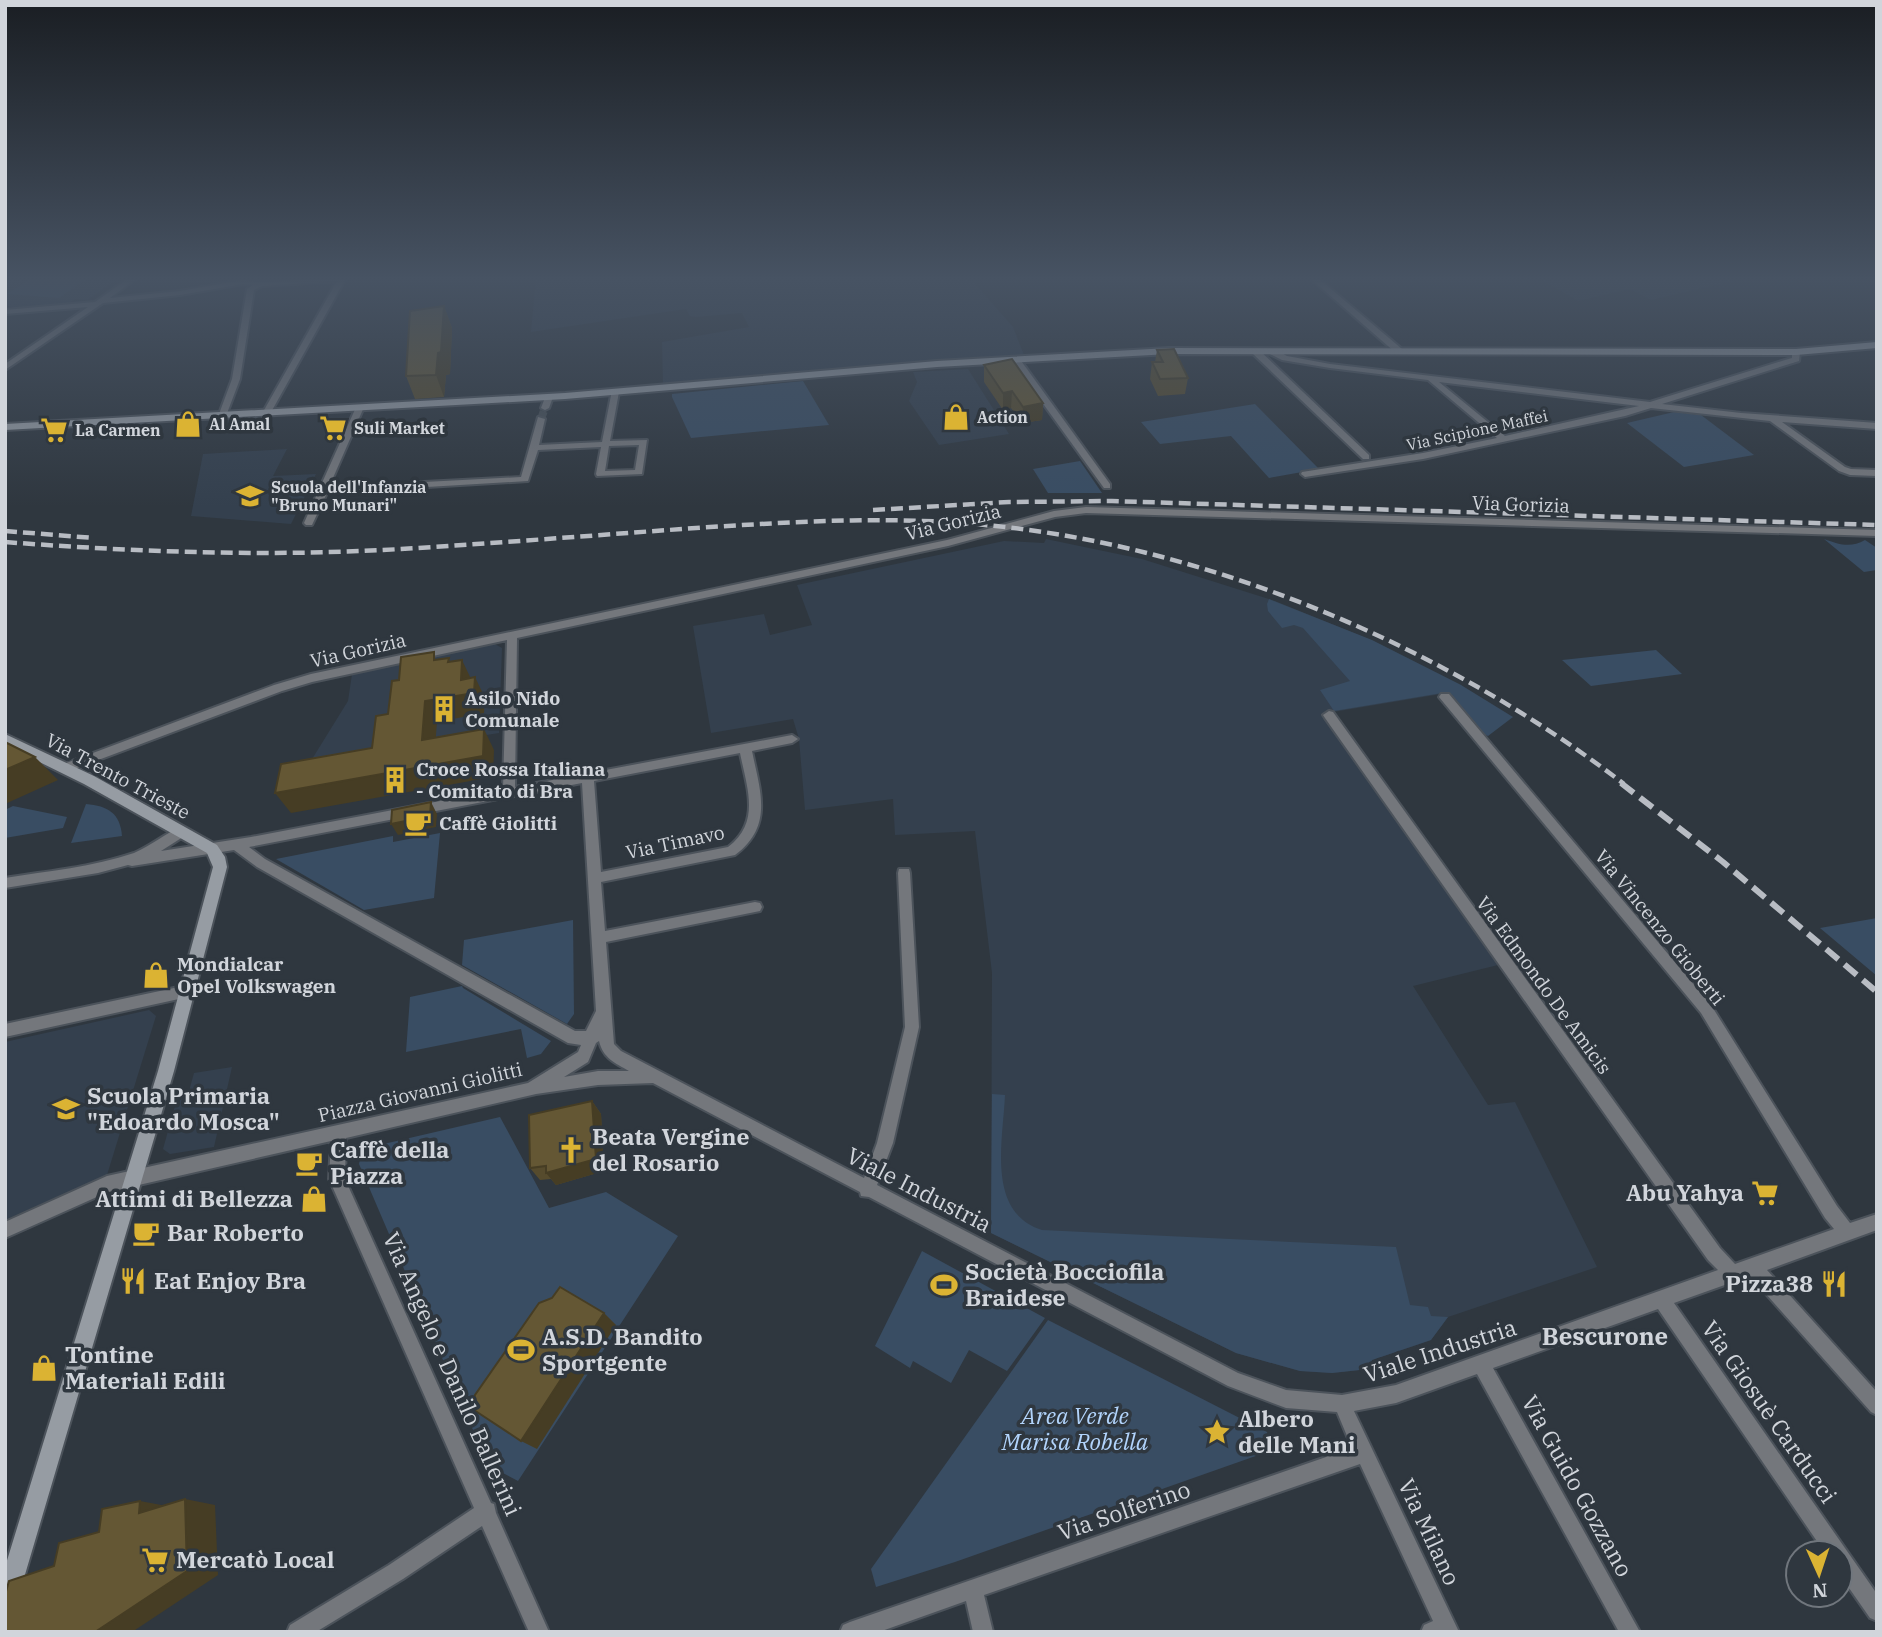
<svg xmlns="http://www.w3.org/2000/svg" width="1882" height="1637" viewBox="0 0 1882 1637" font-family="'IBM Plex Serif',serif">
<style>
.built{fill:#34404e}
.green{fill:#394d63}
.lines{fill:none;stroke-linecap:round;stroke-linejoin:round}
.street-tunnel{stroke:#474f56;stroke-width:8;stroke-dasharray:8 4.5;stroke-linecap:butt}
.street-casing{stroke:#4c535b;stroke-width:4}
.secondary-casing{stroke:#4c535b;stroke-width:4}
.street{fill:#74777c;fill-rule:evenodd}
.secondary{fill:#969ca3;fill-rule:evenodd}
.rail-far1{stroke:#b8bcc3;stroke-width:4.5;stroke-dasharray:12 6;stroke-linecap:butt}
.rail{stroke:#b8bcc3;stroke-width:6;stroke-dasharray:16 8;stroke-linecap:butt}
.wall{fill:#564b2d}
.shaded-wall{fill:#463d24}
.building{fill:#645734;stroke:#463d24;stroke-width:2}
.labels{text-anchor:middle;stroke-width:7;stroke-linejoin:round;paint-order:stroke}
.far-poi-label{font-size:16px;font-weight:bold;fill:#d1d5db;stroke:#2f373f;text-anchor:start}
.far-street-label{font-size:16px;fill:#d1d5db;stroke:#2f373f}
.street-label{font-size:19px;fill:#d1d5db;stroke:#2f373f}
.poi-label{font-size:19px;font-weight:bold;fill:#d1d5db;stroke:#2f373f;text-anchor:start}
.near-poi-label{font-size:23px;font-weight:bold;fill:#d1d5db;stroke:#2f373f;text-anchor:start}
.near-street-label{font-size:23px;fill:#d1d5db;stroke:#2f373f}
.near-park-label{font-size:23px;font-style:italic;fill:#b2d4fc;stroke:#2f373f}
.near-neighbourhood-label{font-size:24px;font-weight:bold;fill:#d1d5db;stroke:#2f373f}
</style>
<rect width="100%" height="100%" fill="#2f373f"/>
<g class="built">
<polygon points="5,278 119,278 87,300 75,299 66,305 20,310 5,305"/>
<polygon points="536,278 970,278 1013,327 1024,355 865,366 663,386 662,342 749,327 742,313 696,317 690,316 686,309 531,332"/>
<polygon points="1538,278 1726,278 1733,281 1651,300 1630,289 1578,301"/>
<polygon points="968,369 1009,434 939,445 909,401 917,382 913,372"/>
<polygon points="287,449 273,476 316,474 291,524 191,516 203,454"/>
<polygon points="1046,539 1142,559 1275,601 1371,640 1461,685 1465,690 1321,714 1498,965 1413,986 1488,1105 1515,1102 1597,1267 1448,1317 1431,1340 1372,1360 1369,1369 1332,1373 1300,1371 1236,1353 991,1233 992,973 975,831 895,835 893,799 805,810 799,739 793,719 711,733 693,626 764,614 770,635 812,625 797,585 1004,541 1044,543"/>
<polygon points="493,643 502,648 499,733 309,764 348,701 352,674"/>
<polygon points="149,1010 156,1016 107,1175 5,1220 5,1042"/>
<polygon points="232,1067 214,1147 170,1154 163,1149 175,1106 189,1091 194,1073"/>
</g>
<g class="green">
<polygon points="32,278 88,278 59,298 7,294"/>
<polygon points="803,381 829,425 691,438 672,397 672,394"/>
<polygon points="1255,404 1319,469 1269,478 1231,436 1160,444 1141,422"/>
<polygon points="1674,412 1701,415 1754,455 1684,467 1627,423"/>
<polygon points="1080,461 1102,493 1048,493 1033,469"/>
<path d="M1824 539C1840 545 1851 548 1865 540L1877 548V570L1864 572Z"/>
<polygon points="1269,599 1372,640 1461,685 1513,717 1488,736 1481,733 1448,692 1334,711 1320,690 1350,681 1303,628 1294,625 1282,628 1268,611 1267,604"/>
<polygon points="1656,650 1682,674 1591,686 1562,660"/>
<path d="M86 804C108 806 120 813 122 836L71 843Z"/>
<polygon points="13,806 67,817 63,828 5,838 5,810"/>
<polygon points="440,833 434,898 364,910 276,859 393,836 393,842"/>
<polygon points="1877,918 1877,976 1820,928"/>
<polygon points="573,920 574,1014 567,1024 462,965 464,940"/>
<polygon points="462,986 463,988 551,1041 541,1054 527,1058 521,1029 406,1052 410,997"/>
<path d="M992 1094 1005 1095C1003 1141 986 1212 1042 1230L1396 1247 1410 1305 1428 1307 1431 1316 1448 1317 1431 1340 1372 1360 1369 1369 1332 1373 1300 1371 1236 1353 991 1233Z"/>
<polygon points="500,1117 549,1208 606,1192 678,1236 518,1481 488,1465 359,1164 362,1149"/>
<polygon points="922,1251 1045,1318 1007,1371 969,1350 951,1383 913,1361 910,1368 875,1346"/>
<polygon points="1048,1320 1267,1432 1273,1450 955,1562 876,1587 871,1569"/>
</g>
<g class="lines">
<polyline class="street-tunnel" points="541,419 545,408"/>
<defs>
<g id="street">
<polygon points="129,278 137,278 110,298 180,291 243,280 260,282 346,278 270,414 263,412 337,281 262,286 254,290 240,379 226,416 219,414 232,379 247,289 253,285 243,284 180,295 103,303 5,370 5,364 88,307 5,314 5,310 95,302"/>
<polygon points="1310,278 1318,278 1402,349 1402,353 1396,353"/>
<polygon points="1252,349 1258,349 1369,455 1369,459 1363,459 1252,353"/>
<path d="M1268 349H1274L1287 356 1330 364 1650 402 1785 360 1792 358V352L1796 350 1800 352 1799 361 1662 404 1741 413 1877 423V429L1782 422 1845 467 1851 469 1877 470V476L1850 475 1839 471 1770 421 1651 408 1625 416 1423 459 1305 477 1301 474 1302 472 1423 453 1497 438 1428 380 1330 368 1282 360 1268 353ZM1439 382 1639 406 1505 436Z"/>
<polygon points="1013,358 1019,358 1110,484 1110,488 1104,488 1013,362"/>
<path d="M612 390 619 392 610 441 647 440 642 474 597 476 596 474 601 447 538 450 528 481 327 493 312 525H306L304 523 357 405 364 407 329 487 521 477 538 417 545 419 539 445 602 442ZM639 445 635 470 605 471 609 446Z"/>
<polygon points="546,395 553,397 549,408 545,410 541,408"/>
<path d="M1086 507 1877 530V536L1086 513 1055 517 948 546 517 638 515 787 792 735 798 739 792 743 752 751C760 791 774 826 735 855L601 882 605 931 755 902 760 903 762 907 760 911 755 912 606 942 614 1044 621 1051 864 1178 877 1143 905 1027 898 873 899 869H909L910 873 919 1027 893 1143 877 1185 1238 1373 1286 1390 1342 1395 1396 1385 1718 1270 1708 1260 1325 718 1323 715 1329 711 1333 712 1720 1248 1735 1264 1834 1229 1825 1218 1701 1013 1439 697 1441 694H1449L1711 1005 1837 1206 1850 1223 1877 1214V1230L1767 1270 1877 1392V1415L1871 1412 1750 1276 1674 1303 1877 1594V1621L1870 1618 1840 1575V1553H1825L1658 1309 1493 1368 1640 1632H1619L1477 1374 1396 1403 1354 1411 1459 1632H1421L1424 1625 1433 1621 1360 1464 984 1595 993 1632H973L966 1601 879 1632H840L843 1625 850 1622 1352 1448 1337 1412 1286 1408 1228 1386 869 1197 861 1196 860 1192 653 1083 598 1085 536 1094 346 1138 345 1179 491 1503 494 1504 496 1513 549 1632H529L482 1526 403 1579 316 1632H287L290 1625 389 1565 474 1508 329 1179 331 1141 108 1192 5 1238V1222L107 1176 528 1083 578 1052 581 1045 568 1043 257 867 234 850 132 866 128 865 98 873 5 888V878C48 871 93 867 134 853 151 846 165 833 182 827L186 829 188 832 186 835 161 851 251 837 503 789 507 640 312 682 282 691 69 771H61L59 768 61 765 274 685 311 674 947 540 1054 511ZM740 753C747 788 761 822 728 847L601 872 594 781ZM582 783 596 1011 586 1031H575L265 859 249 847ZM599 1041C603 1058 615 1063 629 1071H598L564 1077 588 1062 596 1043Z"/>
<polygon points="188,985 193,987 195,991 193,995 188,997 5,1037 5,1024"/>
</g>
<g id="secondary">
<polygon points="1877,342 1877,348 1796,355 1169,354 937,367 565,399 5,430 5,424 565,393 937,361 1169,348 1796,349"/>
<polygon points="5,734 94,776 217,845 225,857 227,867 174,1071 16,1605 13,1613 5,1616 5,1567 158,1071 213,867 207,853 84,784 5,745"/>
</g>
</defs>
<use href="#street" class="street-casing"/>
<use href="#secondary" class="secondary-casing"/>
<use href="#street" class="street"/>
<use href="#secondary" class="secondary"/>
<g class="rail-far1">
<polyline points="873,510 1009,502 1112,501 1877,525"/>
<polyline points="5,531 94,538"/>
<path d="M5 542C138 552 268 557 401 549 499 543 598 535 696 528 789 522 881 516 974 524 1201 542 1445 646 1624 784"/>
</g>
<polyline class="rail" points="1621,783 1723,862 1877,992"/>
</g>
<g class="wall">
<polygon points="444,306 452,328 450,374 446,375 444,397 415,399 406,376"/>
<polygon points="1157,350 1188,378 1185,394 1158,396 1150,379 1152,362 1155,362"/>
<polygon points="984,365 1043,403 1042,420 1022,423 1011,408 1003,410 984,382"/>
<polygon points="592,1101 601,1114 604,1171 556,1185 551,1179 540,1180 530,1168"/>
</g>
<g class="shaded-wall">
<polygon points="444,306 452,328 450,374 446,375 444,397 436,375"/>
<polygon points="1012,391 1011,408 1003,410 1003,393"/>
<polygon points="1043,403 1042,420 1022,423 1023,407"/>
<polygon points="462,660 472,681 475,677 485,698 484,713 437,722 434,760 422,740 425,701 461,680"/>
<polygon points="484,729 494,750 493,777 291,813 275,793"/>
<polygon points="35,757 58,780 5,804 5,770"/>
<polygon points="431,802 437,814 436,827 398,835 391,824"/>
<polygon points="592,1101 601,1114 604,1171 556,1185 546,1173"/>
<polygon points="604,1313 616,1325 537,1449 521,1441"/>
<polygon points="185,1499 215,1505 218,1575 132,1632 95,1632"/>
<polygon points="140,1501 172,1507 139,1513"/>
</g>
<g class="building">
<polygon points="444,306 441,352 438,353 436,375 406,376 410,311"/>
<polygon points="1174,349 1188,378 1160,379 1152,362 1163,362 1157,350"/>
<polygon points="1012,359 1043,403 1023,407 1012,391 1003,393 984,365"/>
<polygon points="434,652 434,660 449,658 448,662 462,660 461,680 475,677 474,693 425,701 422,740 484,729 483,756 275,793 281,764 372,748 376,716 388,714 392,681 399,680 401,657"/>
<polygon points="5,742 35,757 5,770"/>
<polygon points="431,802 430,816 391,824 392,810"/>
<polygon points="592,1101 596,1159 546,1173 546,1166 530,1168 529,1115"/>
<polygon points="560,1287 604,1313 521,1441 474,1410 473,1402 475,1395 539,1303 552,1298"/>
<polygon points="185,1499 187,1571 95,1632 5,1632 5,1595 9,1581 54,1566 59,1543 99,1532 102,1509 140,1501 139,1513"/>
</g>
<linearGradient id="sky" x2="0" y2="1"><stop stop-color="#1a1e23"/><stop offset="0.55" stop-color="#475363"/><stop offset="1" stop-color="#475363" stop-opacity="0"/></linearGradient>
<rect width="1882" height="507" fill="url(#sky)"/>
<defs>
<symbol id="shop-bare" viewBox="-9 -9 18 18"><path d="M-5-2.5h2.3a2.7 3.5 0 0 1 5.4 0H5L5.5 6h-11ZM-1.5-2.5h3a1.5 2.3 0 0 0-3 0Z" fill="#dbb333" stroke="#2f373f" stroke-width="2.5" paint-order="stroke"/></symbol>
<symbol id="supermarket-bare" viewBox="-9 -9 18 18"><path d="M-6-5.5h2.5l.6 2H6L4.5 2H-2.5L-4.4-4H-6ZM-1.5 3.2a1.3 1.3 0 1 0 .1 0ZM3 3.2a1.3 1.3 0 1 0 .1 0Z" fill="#dbb333" stroke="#2f373f" stroke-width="2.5" paint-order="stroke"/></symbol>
<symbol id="school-bare" viewBox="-9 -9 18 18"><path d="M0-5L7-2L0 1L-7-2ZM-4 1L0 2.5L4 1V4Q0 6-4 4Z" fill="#dbb333" stroke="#2f373f" stroke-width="2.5" paint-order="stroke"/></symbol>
<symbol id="building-bare" viewBox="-9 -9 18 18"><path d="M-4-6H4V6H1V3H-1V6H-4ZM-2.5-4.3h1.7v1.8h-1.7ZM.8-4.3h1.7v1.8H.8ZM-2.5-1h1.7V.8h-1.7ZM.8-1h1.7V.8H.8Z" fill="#dbb333" stroke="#2f373f" stroke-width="2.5" paint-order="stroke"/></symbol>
<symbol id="cafe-bare" viewBox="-9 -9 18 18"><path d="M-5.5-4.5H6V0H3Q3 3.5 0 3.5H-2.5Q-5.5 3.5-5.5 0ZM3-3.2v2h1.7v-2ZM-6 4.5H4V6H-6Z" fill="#dbb333" stroke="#2f373f" stroke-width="2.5" paint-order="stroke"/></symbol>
<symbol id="church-bare" viewBox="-9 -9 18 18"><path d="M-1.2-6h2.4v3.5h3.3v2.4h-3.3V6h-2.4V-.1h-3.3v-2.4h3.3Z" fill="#dbb333" stroke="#2f373f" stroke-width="2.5" paint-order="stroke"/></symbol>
<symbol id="restaurant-bare" viewBox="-9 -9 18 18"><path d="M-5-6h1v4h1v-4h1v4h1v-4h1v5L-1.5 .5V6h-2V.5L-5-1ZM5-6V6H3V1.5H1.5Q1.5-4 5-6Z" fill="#dbb333" stroke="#2f373f" stroke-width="2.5" paint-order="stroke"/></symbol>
<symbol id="stadium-bare" viewBox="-9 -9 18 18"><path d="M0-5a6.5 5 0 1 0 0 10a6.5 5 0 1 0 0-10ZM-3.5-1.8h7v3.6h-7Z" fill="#dbb333" stroke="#2f373f" stroke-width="2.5" paint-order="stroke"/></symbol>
<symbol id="sight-bare" viewBox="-9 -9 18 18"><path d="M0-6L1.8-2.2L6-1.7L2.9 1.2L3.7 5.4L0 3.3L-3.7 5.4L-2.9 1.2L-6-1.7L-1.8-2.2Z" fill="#dbb333" stroke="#2f373f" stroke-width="2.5" paint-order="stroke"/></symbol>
</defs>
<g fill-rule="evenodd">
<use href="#shop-bare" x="937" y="398" width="38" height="38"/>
<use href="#shop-bare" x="169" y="405" width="38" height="38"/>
<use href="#supermarket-bare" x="314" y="409" width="38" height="38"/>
<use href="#supermarket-bare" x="35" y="411" width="38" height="38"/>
<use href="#school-bare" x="231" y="477" width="38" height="38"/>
<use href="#building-bare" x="425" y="690" width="38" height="38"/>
<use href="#building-bare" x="376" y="761" width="38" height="38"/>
<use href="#cafe-bare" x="399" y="804" width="38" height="38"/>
<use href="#shop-bare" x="137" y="956" width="38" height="38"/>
<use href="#school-bare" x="47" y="1090" width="38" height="38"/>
<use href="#church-bare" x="552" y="1131" width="38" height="38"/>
<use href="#cafe-bare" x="290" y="1144" width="38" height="38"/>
<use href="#supermarket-bare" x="1746" y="1174" width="38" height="38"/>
<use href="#shop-bare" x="295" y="1180" width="38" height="38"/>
<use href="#cafe-bare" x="127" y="1214" width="38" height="38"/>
<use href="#restaurant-bare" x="114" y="1262" width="38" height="38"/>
<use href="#restaurant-bare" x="1815" y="1265" width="38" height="38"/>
<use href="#stadium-bare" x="925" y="1266" width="38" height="38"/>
<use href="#stadium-bare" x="502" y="1331" width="38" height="38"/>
<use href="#shop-bare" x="25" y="1349" width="38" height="38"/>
<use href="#sight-bare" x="1198" y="1413" width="38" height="38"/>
<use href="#supermarket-bare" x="136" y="1541" width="38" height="38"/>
</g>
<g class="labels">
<g class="far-poi-label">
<text x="977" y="423">Action</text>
<text x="209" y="430">Al Amal</text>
<text x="354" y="434">Suli Market</text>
<text x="75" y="436">La Carmen</text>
<text x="271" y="493">Scuola dell'Infanzia<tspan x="271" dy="18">"Bruno Munari"</tspan></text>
</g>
<g class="far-street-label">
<text transform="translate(1477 430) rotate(-12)" y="6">Via Scipione Maffei</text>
</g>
<g class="street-label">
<text transform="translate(1521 504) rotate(2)" y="7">Via Gorizia</text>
<text transform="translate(953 522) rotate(-14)" y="7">Via Gorizia</text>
<text transform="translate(358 650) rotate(-13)" y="7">Via Gorizia</text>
<text transform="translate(118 776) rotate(28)" y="7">Via Trento Trieste</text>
<text transform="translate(675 842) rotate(-12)" y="7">Via Timavo</text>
<text transform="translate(1660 927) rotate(51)" y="7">Via Vincenzo Gioberti</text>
<text transform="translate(1544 985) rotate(54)" y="7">Via Edmondo De Amicis</text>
<text transform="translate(420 1092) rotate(-13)" y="7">Piazza Giovanni Giolitti</text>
</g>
<g class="poi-label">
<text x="465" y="705">Asilo Nido<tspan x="465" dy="22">Comunale</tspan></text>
<text x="416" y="776">Croce Rossa Italiana<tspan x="416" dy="22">- Comitato di Bra</tspan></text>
<text x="439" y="830">Caffè Giolitti</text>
<text x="177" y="971">Mondialcar<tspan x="177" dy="22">Opel Volkswagen</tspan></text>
</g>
<g class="near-poi-label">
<text x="87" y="1104">Scuola Primaria<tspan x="87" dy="26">"Edoardo Mosca"</tspan></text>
<text x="592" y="1145">Beata Vergine<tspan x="592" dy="26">del Rosario</tspan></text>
<text x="330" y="1158">Caffè della<tspan x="330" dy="26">Piazza</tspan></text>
<text x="1744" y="1201" text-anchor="end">Abu Yahya</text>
<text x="293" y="1207" text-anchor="end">Attimi di Bellezza</text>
<text x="167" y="1241">Bar Roberto</text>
<text x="965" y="1280">Società Bocciofila<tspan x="965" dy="26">Braidese</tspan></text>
<text x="154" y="1289">Eat Enjoy Bra</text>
<text x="1813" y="1292" text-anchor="end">Pizza38</text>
<text x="542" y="1345">A.S.D. Bandito<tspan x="542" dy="26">Sportgente</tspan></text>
<text x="65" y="1363">Tontine<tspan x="65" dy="26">Materiali Edili</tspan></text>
<text x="1238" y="1427">Albero<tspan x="1238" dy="26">delle Mani</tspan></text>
<text x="176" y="1568">Mercatò Local</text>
</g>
<g class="near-street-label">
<text transform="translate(919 1190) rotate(27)" y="8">Viale Industria</text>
<text transform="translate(1440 1351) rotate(-18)" y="8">Viale Industria</text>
<text transform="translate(452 1374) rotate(66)" y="8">Via Angelo e Danilo Ballerini</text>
<text transform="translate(1769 1412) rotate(55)" y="8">Via Giosuè Carducci</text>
<text transform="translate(1577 1486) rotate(61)" y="8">Via Guido Gozzano</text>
<text transform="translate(1124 1511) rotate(-19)" y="8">Via Solferino</text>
<text transform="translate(1429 1532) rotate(65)" y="8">Via Milano</text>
</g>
<g class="near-park-label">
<text x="1075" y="1424">Area Verde<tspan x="1075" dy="26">Marisa Robella</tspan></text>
</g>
<g class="near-neighbourhood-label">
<text x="1605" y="1345">Bescurone</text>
</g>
</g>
<rect width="1882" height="1637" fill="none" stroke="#d1d5db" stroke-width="14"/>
<g transform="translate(1819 1574) rotate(177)"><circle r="33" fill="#2f373f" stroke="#70767d" stroke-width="2"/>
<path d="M0-5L12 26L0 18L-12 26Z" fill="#dbb333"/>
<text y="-10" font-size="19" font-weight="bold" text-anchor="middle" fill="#d1d5db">N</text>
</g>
</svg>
